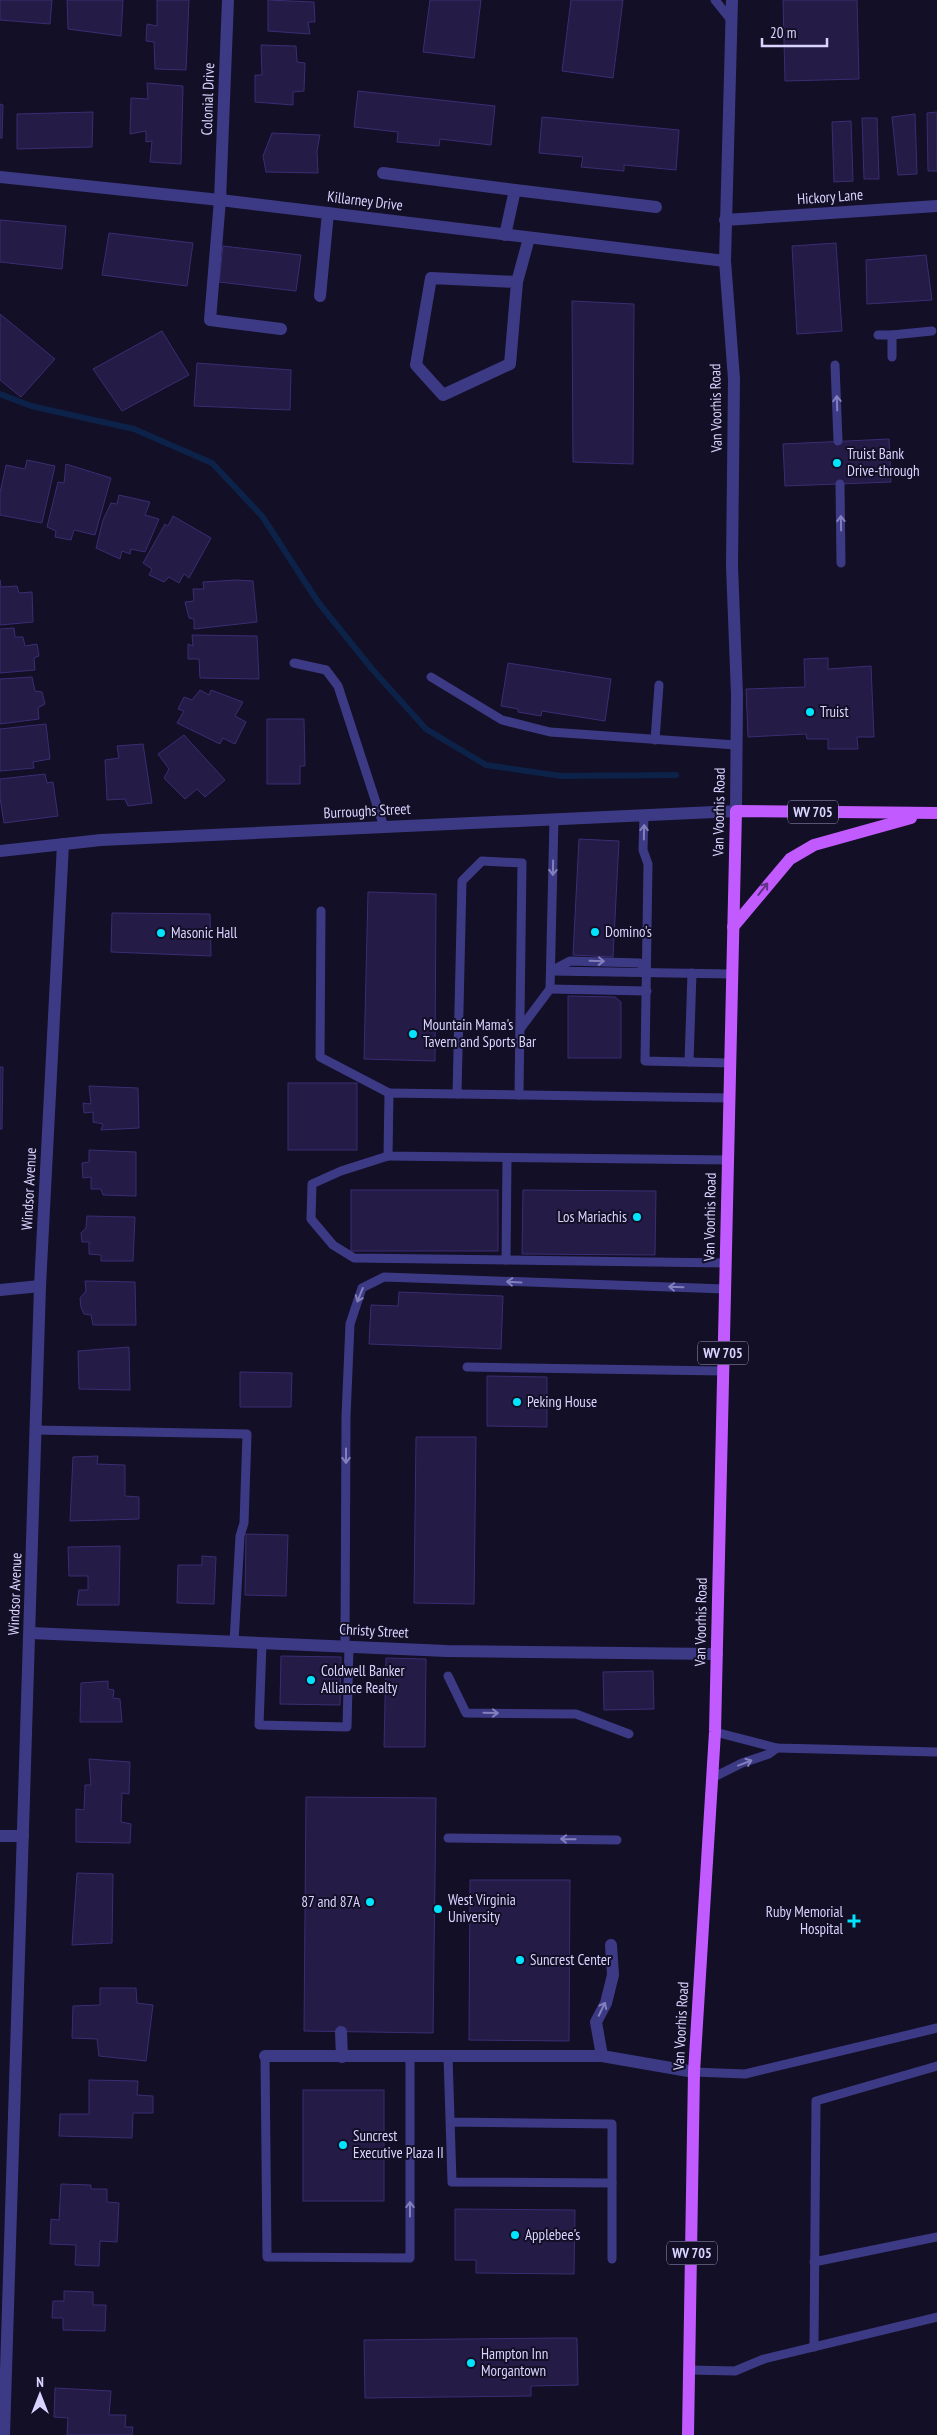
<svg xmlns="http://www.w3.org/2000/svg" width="937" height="2435" viewBox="0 0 937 2435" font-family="'PT Sans Narrow',sans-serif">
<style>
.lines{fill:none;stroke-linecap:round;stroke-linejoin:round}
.stream{stroke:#0c2248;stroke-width:6}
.building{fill:#241b47;stroke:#3b2d73}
.service{stroke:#3d3a85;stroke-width:9}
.minor{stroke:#3d3a85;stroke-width:12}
.tertiary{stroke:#3d3a85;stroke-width:12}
.primary{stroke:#c25bff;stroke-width:12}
.oneway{stroke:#837fbc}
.oneway2{stroke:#623188}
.poi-dot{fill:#00e5ff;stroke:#130f26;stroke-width:2}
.labels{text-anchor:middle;stroke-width:4;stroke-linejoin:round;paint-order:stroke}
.shield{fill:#130f26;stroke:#9e99be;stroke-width:1}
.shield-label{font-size:14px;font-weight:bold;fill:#d9d4ff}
.street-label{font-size:15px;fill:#d9d4ff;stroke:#130f26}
.poi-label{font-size:15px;fill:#d9d4ff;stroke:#130f26;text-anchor:start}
</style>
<rect width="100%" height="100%" fill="#130f26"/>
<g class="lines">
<polyline class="stream" points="0,394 31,406 134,429 212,463 262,516 318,602 372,669 426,729 486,765 561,776 676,775"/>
</g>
<g class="building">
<polygon points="0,0 52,0 50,24 0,20"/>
<polygon points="67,0 123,0 121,36 68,29"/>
<polygon points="157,0 189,0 186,70 155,69 154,42 146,41 147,24 157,26"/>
<polygon points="268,0 314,2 315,22 308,22 310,34 268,31"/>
<polygon points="430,0 481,0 474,58 423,52"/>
<polygon points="571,0 623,0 613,78 562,71"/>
<polygon points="783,0 857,0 859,79 785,81"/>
<polygon points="261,45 296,46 297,62 305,63 304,91 293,92 293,105 255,102 255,75 262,75"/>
<polygon points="147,83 183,86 181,164 150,162 152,141 146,142 146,131 130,134 131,98 148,99"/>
<polygon points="358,91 495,106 491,145 440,139 439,146 397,142 398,132 354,127"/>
<polygon points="0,104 3,105 2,138 0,138"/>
<polygon points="93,112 92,147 17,149 17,114"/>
<polygon points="937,112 937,171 928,171 927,113"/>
<polygon points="915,114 917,174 898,175 892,117"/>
<polygon points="542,117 679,130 676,170 624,165 624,171 581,167 583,157 539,153"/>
<polygon points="862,118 877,118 879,179 864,179"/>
<polygon points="851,121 853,181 834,182 832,122"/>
<polygon points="272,133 320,135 317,151 318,173 266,172 263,156"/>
<polygon points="0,220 66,226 62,269 0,262"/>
<polygon points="109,233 193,243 187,286 102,275"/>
<polygon points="836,243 842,331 797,334 792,246"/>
<polygon points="223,246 301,255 296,291 219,282"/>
<polygon points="926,255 932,300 867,304 866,260"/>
<polygon points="572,301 634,304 633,464 573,462"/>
<polygon points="0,314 55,359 21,397 0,380"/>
<polygon points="162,331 189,375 122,411 93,369"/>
<polygon points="197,363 291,370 290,410 194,406"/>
<polygon points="889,439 891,482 785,486 783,444"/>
<polygon points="27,460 55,466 42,523 0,515 0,493 6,465 25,469"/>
<polygon points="66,464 111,478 95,535 74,530 71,540 55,537 56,531 47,527 58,482 64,483"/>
<polygon points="119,495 150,502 145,515 159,519 145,552 131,549 130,554 122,551 120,559 96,548 103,520 111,503 117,504"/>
<polygon points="173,516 211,538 189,578 184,574 179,583 169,577 164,582 149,575 152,569 143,563 165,524 168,526"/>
<polygon points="0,580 1,587 17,586 19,593 32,592 33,622 0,625"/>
<polygon points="236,580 253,581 257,622 194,629 194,619 189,618 185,602 194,601 193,589 204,589 203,582"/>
<polygon points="14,628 15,637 23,637 25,646 37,644 39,656 34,658 35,670 0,673 0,629"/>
<polygon points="192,635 257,636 259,679 200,678 199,659 188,659 188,644 193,646"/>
<polygon points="828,658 828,669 871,666 874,737 857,737 858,749 828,749 828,739 807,739 806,734 748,737 746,689 805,687 804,659"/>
<polygon points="508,663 611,679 605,721 542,711 541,716 518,712 518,709 501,706"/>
<polygon points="32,677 35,691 42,692 45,704 38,708 39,719 0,724 0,679"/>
<polygon points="200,690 209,695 211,690 243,702 235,716 246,722 235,744 223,738 220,744 177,723 184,711 178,709 184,697 192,700"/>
<polygon points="267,719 304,719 305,766 300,766 300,784 267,784"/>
<polygon points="46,724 50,759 33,762 34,768 0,771 0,729"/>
<polygon points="184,735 225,780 205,797 197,789 185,799 164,778 169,769 158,754"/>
<polygon points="143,744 152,803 128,806 125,799 107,800 105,760 119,758 117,746"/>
<polygon points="45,774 47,783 53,782 58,816 4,823 0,798 0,779"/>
<polygon points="579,839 619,841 613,957 573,955"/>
<polygon points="368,892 436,894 435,1061 364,1059"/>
<polygon points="112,913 210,914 211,956 111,952"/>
<polygon points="568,996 615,997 621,1002 621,1058 568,1058"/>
<polygon points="0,1067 3,1067 2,1129 0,1129"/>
<rect x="288" y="1083" width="69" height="67"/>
<polygon points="89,1086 138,1088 139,1128 101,1130 103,1124 93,1122 93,1112 84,1113 83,1103 91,1104"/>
<polygon points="89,1150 136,1152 136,1196 103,1195 101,1189 91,1189 91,1177 83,1178 82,1163 89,1162"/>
<rect x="351" y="1190" width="147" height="61"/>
<polygon points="523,1190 656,1191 655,1255 522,1254"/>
<polygon points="87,1216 135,1217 133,1261 101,1261 101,1255 89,1254 89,1242 82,1242 81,1233 86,1228"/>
<polygon points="85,1281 135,1282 136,1325 93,1325 91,1315 84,1314 81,1307 80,1298 86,1291"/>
<polygon points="399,1292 503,1296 501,1349 369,1344 371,1305 398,1306"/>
<polygon points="129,1347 130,1390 79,1389 78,1351"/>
<polygon points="240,1372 292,1373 291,1407 240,1407"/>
<polygon points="487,1376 547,1377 547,1427 487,1426"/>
<polygon points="416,1437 476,1437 474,1604 414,1603"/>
<polygon points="98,1456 97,1464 125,1465 125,1496 139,1497 139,1519 70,1521 73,1457"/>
<polygon points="246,1534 288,1535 286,1596 245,1595"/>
<polygon points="120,1546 119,1605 77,1605 79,1590 88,1590 88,1576 69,1576 68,1547"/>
<polygon points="202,1556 216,1557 214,1604 177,1603 178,1565 202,1565"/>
<polygon points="281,1656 341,1657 340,1705 280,1704"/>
<polygon points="386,1658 426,1659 425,1747 384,1747"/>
<polygon points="653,1671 654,1709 604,1710 603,1672"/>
<polygon points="108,1681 108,1689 114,1690 113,1698 120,1699 122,1722 80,1722 81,1683"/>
<polygon points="89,1759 130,1762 129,1794 122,1793 121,1822 131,1824 130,1843 76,1842 76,1809 84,1810 85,1785 91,1785"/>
<polygon points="306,1797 436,1798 433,2033 304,2031"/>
<polygon points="77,1873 113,1874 112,1943 72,1945"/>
<polygon points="470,1880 570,1880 569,2041 469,2040"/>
<polygon points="100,1988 136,1988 137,2003 153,2005 146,2061 99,2056 97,2039 72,2038 73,2006 100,2005"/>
<polygon points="89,2080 138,2081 137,2095 153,2096 153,2113 133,2113 132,2138 59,2136 60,2114 89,2114"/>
<rect x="303" y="2090" width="81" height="111"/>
<polygon points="61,2184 91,2185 91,2189 107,2189 107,2202 119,2203 117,2242 100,2241 99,2266 75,2265 76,2245 50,2244 51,2219 59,2220"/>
<polygon points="455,2209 575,2210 574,2274 476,2273 476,2260 455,2260"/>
<polygon points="64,2291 93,2292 93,2305 106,2305 105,2331 63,2330 63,2318 52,2318 53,2301 64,2301"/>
<polygon points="559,2338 577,2338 578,2385 531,2386 531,2396 365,2398 364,2340"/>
<polygon points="55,2388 111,2391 109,2415 126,2415 125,2427 133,2427 132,2435 67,2435 68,2418 54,2417"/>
</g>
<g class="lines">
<g class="service">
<polyline points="715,0 731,20"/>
<polyline points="878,335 892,335 892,357"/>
<polyline points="892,335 932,331"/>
<polyline points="835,365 838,441"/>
<polyline points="840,484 841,563"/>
<polyline points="294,663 326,670 338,686 384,827"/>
<polyline points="431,677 502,720 550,732 736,745"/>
<polyline points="655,740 659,685"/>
<polyline points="644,815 643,850 648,864 645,1061 730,1063"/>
<polyline points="321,911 320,1057 389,1093"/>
<polyline points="551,971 732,974"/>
<polyline points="551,971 570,961 640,963 647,973"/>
<polyline points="550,989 647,991"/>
<polyline points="520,1029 550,989 554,819"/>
<polyline points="689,1062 692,973"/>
<polyline points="457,1094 462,881 482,861 522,863 519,1095"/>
<polyline points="388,1156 341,1171 312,1184 311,1219 333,1245 354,1258 725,1263"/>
<polyline points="728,1160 388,1156 389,1093 729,1098"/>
<polyline points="506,1260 507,1158"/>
<polyline points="467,1367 723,1371"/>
<polyline points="35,1430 247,1434 244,1523 240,1536 234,1642"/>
<polyline points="262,1643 259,1725 347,1727 349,1646"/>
<polyline points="345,1646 346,1416 350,1324 362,1288 384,1277 725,1289"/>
<polyline points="448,1676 466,1713 576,1714 629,1734"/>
<polyline points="715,1732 777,1748 937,1752"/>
<polyline points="712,1778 742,1763 769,1754 777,1748"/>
<polyline points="448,1838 617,1840"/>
<polyline points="265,2056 267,2257 410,2258 410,2056"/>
<polyline points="448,2056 452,2182 612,2183 612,2124 450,2122"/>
<polyline points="694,2072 745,2074 937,2028"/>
<polyline points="612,2259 612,2183"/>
<polyline points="814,2262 937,2237"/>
<polyline points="814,2347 816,2101 937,2066"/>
<polyline points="689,2370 735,2371 764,2359 937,2317"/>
</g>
<g class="minor">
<polyline points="228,0 220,200 210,320 281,329"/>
<polyline points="383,173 515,190 505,235"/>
<polyline points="0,177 220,200 725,261"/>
<polyline points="515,190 656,207"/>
<polyline points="725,220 937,206"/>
<polyline points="517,282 510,364 443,395 416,365 431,278 517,282 529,238"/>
<polyline points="320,296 328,213"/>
<polyline points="0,1290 40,1286"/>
<polyline points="30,1633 447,1651 717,1654"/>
<polyline points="0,1836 23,1836"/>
<polyline points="341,2032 342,2057"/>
<polyline points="265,2056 602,2056 694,2072"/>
<polyline points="602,2056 596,2022 606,2003 613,1975 611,1945"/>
<polyline points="4,2435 40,1286 63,844"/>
</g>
<polyline class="tertiary" points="0,851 101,840 736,811 737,695 732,566 734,379 725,261 732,0"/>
<g class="primary">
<polyline points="733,927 790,859 814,845 911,818"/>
<polyline points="688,2435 694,2072 715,1732 736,811 937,813"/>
</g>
</g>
<defs><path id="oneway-shaft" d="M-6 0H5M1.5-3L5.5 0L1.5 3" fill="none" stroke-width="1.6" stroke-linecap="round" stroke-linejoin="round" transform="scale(1.25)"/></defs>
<g class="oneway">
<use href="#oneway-shaft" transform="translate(837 403) rotate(-92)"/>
<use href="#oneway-shaft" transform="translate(841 523) rotate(-91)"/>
<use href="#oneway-shaft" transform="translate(644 832) rotate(-89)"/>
<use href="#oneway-shaft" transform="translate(553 868) rotate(91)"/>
<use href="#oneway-shaft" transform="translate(597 961) rotate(2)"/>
<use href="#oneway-shaft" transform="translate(514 1282) rotate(-177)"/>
<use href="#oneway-shaft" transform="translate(676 1287) rotate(-178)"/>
<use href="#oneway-shaft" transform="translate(360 1295) rotate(112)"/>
<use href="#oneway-shaft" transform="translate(346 1456) rotate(90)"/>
<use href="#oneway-shaft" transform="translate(491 1713) rotate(1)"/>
<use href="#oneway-shaft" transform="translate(745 1763) rotate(-21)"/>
<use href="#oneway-shaft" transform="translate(568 1839) rotate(-179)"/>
<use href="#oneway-shaft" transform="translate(602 2009) rotate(-64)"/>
<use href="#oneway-shaft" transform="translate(410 2209) rotate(-90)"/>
</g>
<use class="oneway2" href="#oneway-shaft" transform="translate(763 889) rotate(-52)"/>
<g class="poi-dot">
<circle cx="837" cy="463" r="5"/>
<circle cx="810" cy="712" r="5"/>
<circle cx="595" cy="932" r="5"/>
<circle cx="161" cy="933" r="5"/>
<circle cx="413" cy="1034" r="5"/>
<circle cx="637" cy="1217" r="5"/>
<circle cx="517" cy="1402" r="5"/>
<circle cx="311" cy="1680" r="5"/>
<circle cx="370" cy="1902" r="5"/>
<circle cx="438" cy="1909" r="5"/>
<path d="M851.5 1913.5h5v5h5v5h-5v5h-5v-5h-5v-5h5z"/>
<circle cx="520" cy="1960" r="5"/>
<circle cx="343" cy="2145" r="5"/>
<circle cx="515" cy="2235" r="5"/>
<circle cx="471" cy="2363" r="5"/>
</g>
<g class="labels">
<g class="shield">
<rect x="788" y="800.5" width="50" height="23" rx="4"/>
<rect x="698" y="1341.5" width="50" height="23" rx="4"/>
<rect x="667" y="2241.5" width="50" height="23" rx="4"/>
</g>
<g class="shield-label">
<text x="813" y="817">WV 705</text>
<text x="723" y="1358">WV 705</text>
<text x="692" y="2258">WV 705</text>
</g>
<g class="street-label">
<text transform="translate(208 99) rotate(-88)" y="5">Colonial Drive</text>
<text transform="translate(830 197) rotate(-4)" y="5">Hickory Lane</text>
<text transform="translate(365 201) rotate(7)" y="5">Killarney Drive</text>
<text transform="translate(716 408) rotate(-91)" y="5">Van Voorhis Road</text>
<text transform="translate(367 811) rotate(-3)" y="5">Burroughs Street</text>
<text transform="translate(719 812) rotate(-89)" y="5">Van Voorhis Road</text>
<text transform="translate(29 1189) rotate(-87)" y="5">Windsor Avenue</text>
<text transform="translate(710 1217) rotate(-89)" y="5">Van Voorhis Road</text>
<text transform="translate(15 1594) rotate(-88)" y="5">Windsor Avenue</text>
<text transform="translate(701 1622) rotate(-89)" y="5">Van Voorhis Road</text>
<text transform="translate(374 1631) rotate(3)" y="5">Christy Street</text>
<text transform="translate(681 2026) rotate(-87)" y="5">Van Voorhis Road</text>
</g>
<g class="poi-label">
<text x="847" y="459">Truist Bank<tspan x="847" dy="17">Drive-through</tspan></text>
<text x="820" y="717">Truist</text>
<text x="605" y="937">Domino's</text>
<text x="171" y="938">Masonic Hall</text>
<text x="423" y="1030">Mountain Mama's<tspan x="423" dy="17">Tavern and Sports Bar</tspan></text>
<text x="627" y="1222" text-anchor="end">Los Mariachis</text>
<text x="527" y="1407">Peking House</text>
<text x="321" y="1676">Coldwell Banker<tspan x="321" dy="17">Alliance Realty</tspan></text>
<text x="448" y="1905">West Virginia<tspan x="448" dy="17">University</tspan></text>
<text x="360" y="1907" text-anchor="end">87 and 87A</text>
<text x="843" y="1917" text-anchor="end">Ruby Memorial<tspan x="843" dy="17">Hospital</tspan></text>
<text x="530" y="1965">Suncrest Center</text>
<text x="353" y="2141">Suncrest<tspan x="353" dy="17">Executive Plaza II</tspan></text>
<text x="525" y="2240">Applebee's</text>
<text x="481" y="2359">Hampton Inn<tspan x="481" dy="17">Morgantown</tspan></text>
</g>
</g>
<g transform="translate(40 2395)" stroke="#130f26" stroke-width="4" paint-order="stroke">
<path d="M0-4L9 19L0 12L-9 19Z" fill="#d9d4ff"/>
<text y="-8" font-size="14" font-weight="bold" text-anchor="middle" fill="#d9d4ff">N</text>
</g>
<path d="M762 38v8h65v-8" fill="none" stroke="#d9d4ff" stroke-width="2.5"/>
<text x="770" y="38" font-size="15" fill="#d9d4ff" stroke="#130f26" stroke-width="4" paint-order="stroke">20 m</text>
</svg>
